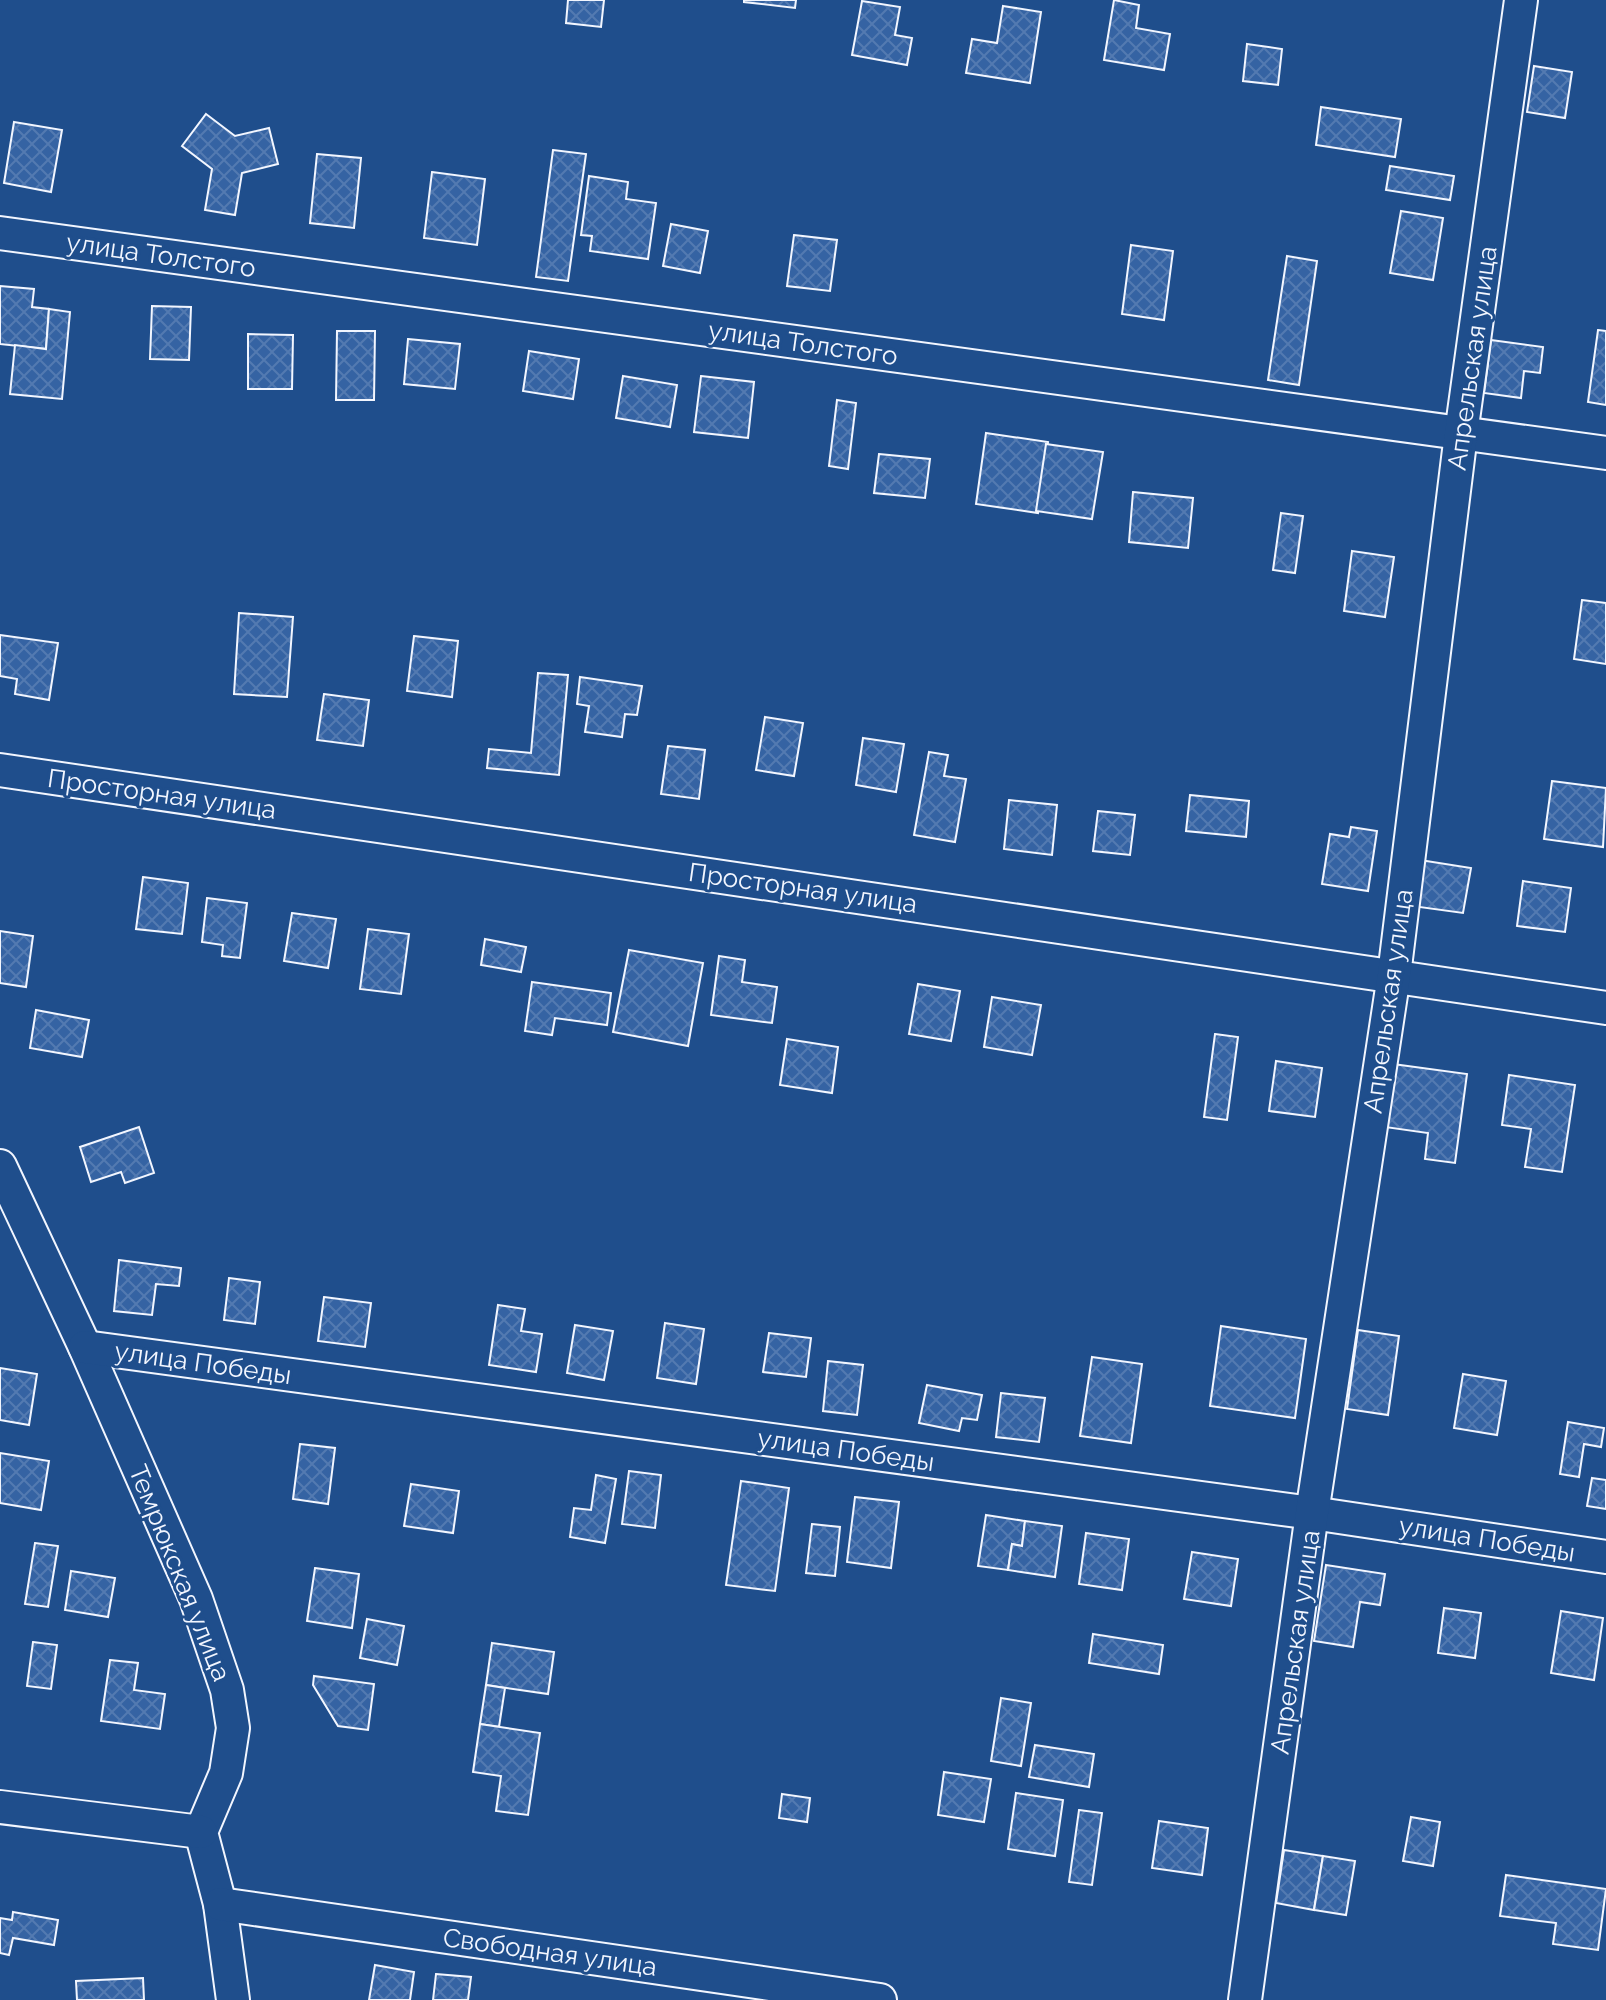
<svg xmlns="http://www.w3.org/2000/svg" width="1606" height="2000" viewBox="0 0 1606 2000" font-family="Raleway,sans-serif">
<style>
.building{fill:url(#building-cross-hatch);stroke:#f2f6ff;stroke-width:2}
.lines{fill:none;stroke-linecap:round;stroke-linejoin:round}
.minor-casing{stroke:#f2f6ff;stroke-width:36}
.minor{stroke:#1f4e8c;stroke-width:32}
.labels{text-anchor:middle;stroke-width:6;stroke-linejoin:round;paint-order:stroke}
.street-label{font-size:26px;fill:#f2f6ff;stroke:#1f4e8c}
</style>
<defs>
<pattern id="building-cross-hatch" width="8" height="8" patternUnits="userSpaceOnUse" patternTransform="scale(2)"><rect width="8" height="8" fill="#3563a3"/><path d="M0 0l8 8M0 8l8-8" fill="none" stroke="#537ab1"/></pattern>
</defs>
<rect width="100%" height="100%" fill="#1f4e8c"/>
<g class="building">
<polygon points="568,0 604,0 601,27 566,23"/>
<polygon points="744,0 796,0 795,8 744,2"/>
<polygon points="1114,0 1139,5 1136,28 1170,34 1164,70 1104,60"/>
<polygon points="862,1 900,7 895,35 912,38 907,65 852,55"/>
<polygon points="1003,6 1041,12 1030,83 966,73 972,39 997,43"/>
<polygon points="1247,44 1282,49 1278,85 1243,81"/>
<polygon points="1534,66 1572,72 1565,118 1527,112"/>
<polygon points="1321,107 1401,119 1395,157 1316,145"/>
<polygon points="206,114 235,136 269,128 278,164 242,173 235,215 205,210 212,169 182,146"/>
<polygon points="14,122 62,130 51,192 4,183"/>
<polygon points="553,150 586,154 568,281 536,277"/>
<polygon points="317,154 361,158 354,228 310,223"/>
<polygon points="1390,166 1454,176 1450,200 1386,190"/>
<polygon points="432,172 485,179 477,245 424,238"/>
<polygon points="589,176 628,182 626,199 656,203 648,259 590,251 592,236 581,235"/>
<polygon points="1401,211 1443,218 1433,280 1390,273"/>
<polygon points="671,224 708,231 700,273 663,266"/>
<polygon points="794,235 837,240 830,291 787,286"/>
<polygon points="1131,245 1173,251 1164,320 1122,314"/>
<polygon points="1287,256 1317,261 1299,385 1268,380"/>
<polygon points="0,286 34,289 32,307 49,309 46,349 0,344"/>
<polygon points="152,306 191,307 189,360 150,359"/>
<polygon points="49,309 70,312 62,399 10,394 15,345 46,349"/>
<polygon points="1598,330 1606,331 1606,405 1588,402"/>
<polygon points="337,331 375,331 374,400 336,400"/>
<polygon points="248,334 293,335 292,389 248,389"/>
<polygon points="408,339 460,344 455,389 404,384"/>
<polygon points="1491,340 1543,347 1540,373 1524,371 1521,398 1484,393"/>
<polygon points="529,351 579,359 573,399 523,391"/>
<polygon points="623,376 677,385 670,427 616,418"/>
<polygon points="701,376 754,382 748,438 694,432"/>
<polygon points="837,400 856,403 848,469 829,466"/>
<polygon points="986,433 1048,442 1038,513 976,504"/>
<polygon points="1046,444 1103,452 1092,519 1036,511"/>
<polygon points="879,454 930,459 925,498 874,493"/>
<polygon points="1133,492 1193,498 1188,548 1129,542"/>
<polygon points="1281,513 1303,516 1295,573 1273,570"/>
<polygon points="1352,551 1394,557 1385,617 1344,611"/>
<polygon points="1582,600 1606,603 1606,664 1574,659"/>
<polygon points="239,613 293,617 287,697 234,694"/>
<polygon points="0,635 58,643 49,700 15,694 17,679 0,676"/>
<polygon points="414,636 458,641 452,697 407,691"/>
<polygon points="538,673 568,675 559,775 487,768 489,749 531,753"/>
<polygon points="580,677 642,686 637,715 625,714 622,737 585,732 589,706 577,704"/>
<polygon points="324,694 369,700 363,746 317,740"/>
<polygon points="765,717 803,723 794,776 756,770"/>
<polygon points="863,738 904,744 896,792 856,785"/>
<polygon points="668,746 705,750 699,799 661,794"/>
<polygon points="929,752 948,755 944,776 966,779 955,842 914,835"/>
<polygon points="1552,781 1606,788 1603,847 1544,839"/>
<polygon points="1190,795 1249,801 1246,837 1186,831"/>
<polygon points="1009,800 1057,805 1052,855 1004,849"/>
<polygon points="1098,811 1135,815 1130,855 1093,851"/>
<polygon points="1351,827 1377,831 1368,891 1322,884 1330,834 1349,837"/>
<polygon points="1420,860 1471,868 1463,913 1412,906"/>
<polygon points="143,877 188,883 182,934 136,929"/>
<polygon points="1523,881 1571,888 1565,932 1517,926"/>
<polygon points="207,898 247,903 240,958 222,956 223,945 202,942"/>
<polygon points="292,913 336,919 328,968 284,961"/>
<polygon points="368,929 409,934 401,994 360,989"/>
<polygon points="0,931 33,936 26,987 0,983"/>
<polygon points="485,939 526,947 521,972 481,965"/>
<polygon points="629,950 703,963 688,1046 613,1032"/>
<polygon points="719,956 745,960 742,982 777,987 772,1023 711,1015"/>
<polygon points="532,982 611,993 607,1025 555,1018 552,1035 525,1031"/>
<polygon points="918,984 960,991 951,1041 909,1034"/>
<polygon points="992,997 1041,1005 1032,1055 984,1047"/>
<polygon points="36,1010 89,1020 82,1057 30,1048"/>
<polygon points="1215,1034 1238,1037 1227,1120 1204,1117"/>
<polygon points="787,1039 838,1047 832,1093 780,1085"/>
<polygon points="1276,1061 1322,1068 1315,1117 1269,1111"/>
<polygon points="1393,1064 1467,1074 1455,1163 1425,1159 1428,1133 1385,1127"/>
<polygon points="1509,1075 1575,1085 1562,1172 1525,1167 1531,1129 1502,1125"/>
<polygon points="139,1127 154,1173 125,1183 121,1172 91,1182 80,1147"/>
<polygon points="119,1260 181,1268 179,1286 156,1284 152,1315 114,1311"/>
<polygon points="229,1278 260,1282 255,1324 224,1320"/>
<polygon points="324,1297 371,1303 365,1347 318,1341"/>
<polygon points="498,1305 525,1309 521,1331 542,1334 536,1372 489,1365"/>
<polygon points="665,1323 704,1329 696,1384 657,1378"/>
<polygon points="575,1325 613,1331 604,1380 567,1373"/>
<polygon points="1221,1326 1306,1339 1295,1418 1210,1406"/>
<polygon points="1358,1330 1399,1336 1388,1415 1347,1409"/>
<polygon points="769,1333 811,1338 806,1377 763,1372"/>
<polygon points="1092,1357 1142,1364 1131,1443 1080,1436"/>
<polygon points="828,1361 863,1365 857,1415 823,1411"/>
<polygon points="0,1368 37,1374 29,1425 0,1420"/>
<polygon points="1463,1374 1506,1381 1497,1435 1454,1428"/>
<polygon points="927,1385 982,1395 977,1420 962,1418 959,1431 919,1423"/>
<polygon points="1001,1393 1045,1398 1039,1442 996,1437"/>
<polygon points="1568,1422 1604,1428 1601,1447 1584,1444 1579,1477 1560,1474"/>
<polygon points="300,1444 335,1448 328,1504 293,1499"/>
<polygon points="0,1453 49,1461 41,1510 0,1503"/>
<polygon points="629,1471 661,1475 655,1528 622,1524"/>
<polygon points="596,1475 616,1479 605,1543 570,1537 574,1508 591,1510"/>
<polygon points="1592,1478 1606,1480 1606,1509 1587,1506"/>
<polygon points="741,1481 789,1488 775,1591 726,1585"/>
<polygon points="411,1484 459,1491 453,1533 404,1526"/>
<polygon points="855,1497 899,1502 891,1568 847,1562"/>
<polygon points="986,1515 1025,1521 1022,1546 1012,1544 1008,1570 978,1566"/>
<polygon points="1025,1521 1062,1526 1055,1577 1008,1570 1012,1544 1022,1546"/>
<polygon points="812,1524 840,1527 835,1576 806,1573"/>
<polygon points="1086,1533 1129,1539 1122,1590 1079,1584"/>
<polygon points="35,1543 58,1546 48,1607 25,1604"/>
<polygon points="1192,1552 1238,1559 1231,1606 1184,1599"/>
<polygon points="1326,1565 1385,1574 1380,1605 1360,1602 1353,1647 1314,1641"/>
<polygon points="315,1568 359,1574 352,1628 307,1621"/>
<polygon points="71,1571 115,1578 108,1617 65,1610"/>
<polygon points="1444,1608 1481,1613 1475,1658 1438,1653"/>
<polygon points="1561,1611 1603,1618 1594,1680 1551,1673"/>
<polygon points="367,1619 404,1626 397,1665 360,1658"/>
<polygon points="1093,1634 1163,1645 1159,1674 1089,1663"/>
<polygon points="33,1642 57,1645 51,1689 27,1686"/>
<polygon points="492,1643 554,1652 548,1694 486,1685"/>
<polygon points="110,1660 138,1663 134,1690 165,1694 160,1729 101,1721"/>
<polygon points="314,1676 374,1684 368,1730 338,1726 313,1685"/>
<polygon points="486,1685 505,1688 499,1727 480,1724"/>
<polygon points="1001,1698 1031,1703 1021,1766 991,1761"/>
<polygon points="480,1724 540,1733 528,1815 496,1811 501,1776 473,1772"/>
<polygon points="1035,1745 1094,1754 1089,1787 1029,1777"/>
<polygon points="944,1772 991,1779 984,1822 938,1815"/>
<polygon points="1016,1793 1063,1800 1055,1856 1008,1849"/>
<polygon points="782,1794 810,1798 807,1822 779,1818"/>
<polygon points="1079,1810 1102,1813 1092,1885 1069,1882"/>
<polygon points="1411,1817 1440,1822 1433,1866 1403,1861"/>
<polygon points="1159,1821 1208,1828 1202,1875 1152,1868"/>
<polygon points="1284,1850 1323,1856 1314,1910 1276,1903"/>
<polygon points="1323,1856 1355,1861 1346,1915 1314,1910"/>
<polygon points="1506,1875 1606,1889 1598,1950 1553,1944 1556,1923 1500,1916"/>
<polygon points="13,1912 58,1920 54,1945 13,1938 9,1955 0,1953 0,1918 12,1920"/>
<polygon points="375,1965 414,1972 410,2000 369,2000"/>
<polygon points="436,1974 471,1977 468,2000 433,2000"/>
<polygon points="143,1978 144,2000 77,2000 76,1981"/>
</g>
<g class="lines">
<defs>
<g id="minor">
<polyline points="0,233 1606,453"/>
<polyline points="0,770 1606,1008"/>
<polyline points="0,1166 85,1347 196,1599 227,1690 233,1728 226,1773 201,1832 220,1904 233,2000"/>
<polyline points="85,1347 1312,1513 1606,1557"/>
<polyline points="0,1807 201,1832"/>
<polyline points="220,1904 880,2000"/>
<polyline points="1245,2000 1312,1513 1394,975 1461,434 1521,0"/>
</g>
</defs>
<use href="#minor" class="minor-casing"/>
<use href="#minor" class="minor"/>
</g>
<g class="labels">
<g class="street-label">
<text transform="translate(161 255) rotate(8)" y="9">улица Толстого</text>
<text transform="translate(803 343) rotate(8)" y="9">улица Толстого</text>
<text transform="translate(1472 358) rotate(-82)" y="9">Апрельская улица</text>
<text transform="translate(162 794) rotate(8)" y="9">Просторная улица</text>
<text transform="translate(803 888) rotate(8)" y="9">Просторная улица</text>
<text transform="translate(1388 1001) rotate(-82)" y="9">Апрельская улица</text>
<text transform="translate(203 1363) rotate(8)" y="9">улица Победы</text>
<text transform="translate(846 1450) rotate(8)" y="9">улица Победы</text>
<text transform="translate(1487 1539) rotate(9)" y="9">улица Победы</text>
<text transform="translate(180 1573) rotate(68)" y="9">Темрюкская улица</text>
<text transform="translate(1295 1642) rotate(-82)" y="9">Апрельская улица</text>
<text transform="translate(550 1952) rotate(8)" y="9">Свободная улица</text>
</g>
</g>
</svg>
